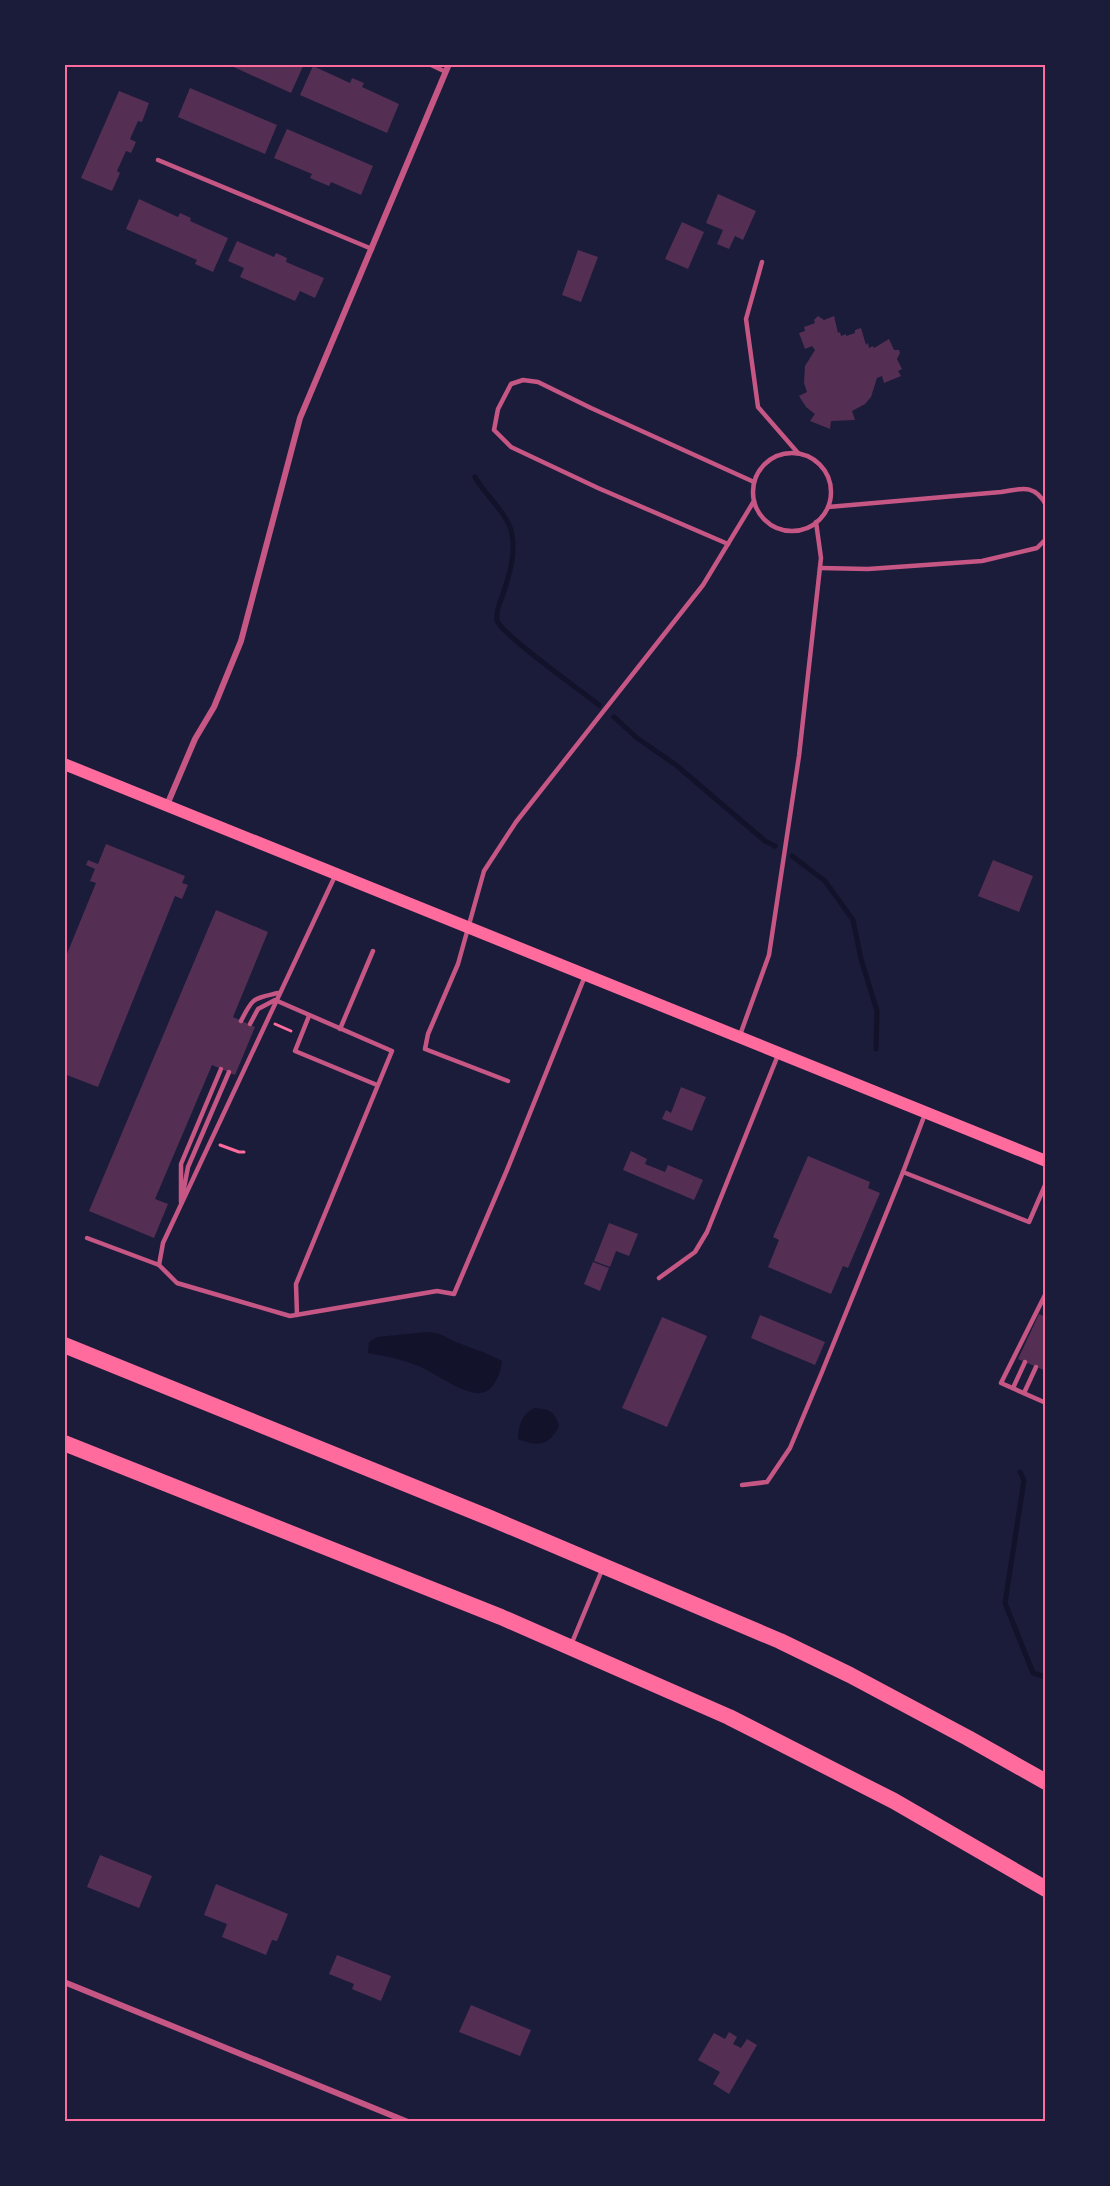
<svg xmlns="http://www.w3.org/2000/svg" width="1110" height="2186" viewBox="0 0 1110 2186" font-family="Signika,sans-serif">
<style>
.water{fill:#12122b}
.lines{fill:none;stroke-linecap:round;stroke-linejoin:round}
.stream{stroke:#12122b;stroke-width:5}
.building{fill:#542f53}
.path{stroke:#ff6b9d;stroke-width:3}
.service{stroke:#c65784;stroke-width:4.5}
.minor{stroke:#c65784;stroke-width:6}
.secondary{stroke:#ff6b9d;stroke-width:12}
.motorway{stroke:#ff6b9d;stroke-width:16}
.neatline{fill:none;stroke:#ff6b9d;stroke-width:2}
</style>
<rect width="100%" height="100%" fill="#1b1b3a"/>
<g class="water">
<path d="M428 1332C443 1334 443 1336 456 1342 471 1348 487 1353 502 1361 501 1372 494 1392 481 1393 465 1395 436 1374 421 1367 404 1360 387 1356 368 1353L369 1342 377 1337Z"/>
<path d="M534 1408C549 1409 555 1411 559 1426 549 1446 538 1447 518 1439 519 1424 521 1416 534 1408Z"/>
</g>
<g class="lines">
<g class="stream">
<path d="M475 477C485 495 505 511 511 530 517 554 509 575 502 597 499 604 496 613 497 620 500 634 583 692 599 705"/>
<polyline points="614,717 637,738 676,765 765,841 775,846"/>
<polyline points="792,856 825,881 853,920 861,959 877,1011 876,1049"/>
<polyline points="1020,1472 1024,1480 1005,1603 1033,1673 1046,1677"/>
</g>
</g>
<g class="building">
<polygon points="227,64 304,64 291,93"/>
<polygon points="313,66 350,83 352,78 364,83 362,87 399,104 387,133 300,95"/>
<polygon points="190,88 277,125 265,154 178,117"/>
<polygon points="119,91 149,103 142,122 138,121 130,139 136,142 131,153 126,151 117,171 120,173 112,191 81,178"/>
<polygon points="287,129 373,166 361,195 331,182 329,186 310,178 312,174 274,158"/>
<polygon points="718,194 756,211 743,240 735,236 729,249 717,244 723,230 706,223"/>
<polygon points="139,199 178,217 180,213 191,218 190,221 228,238 213,272 195,264 197,260 126,229"/>
<polygon points="682,222 704,232 688,269 665,259"/>
<polygon points="237,241 274,257 276,253 287,258 286,262 324,278 315,298 300,291 295,301 240,277 244,268 228,261"/>
<polygon points="578,250 598,257 581,302 562,295"/>
<polygon points="818,316 824,320 834,316 838,333 840,332 841,336 846,334 846,336 855,333 855,330 861,328 866,345 868,343 869,348 873,346 874,348 889,339 894,350 899,350 900,353 897,359 902,369 898,371 901,376 884,383 882,376 877,378 871,397 865,404 852,411 855,420 831,421 830,429 810,421 815,414 806,407 799,396 807,392 804,383 805,366 815,350 812,346 805,349 799,333 805,331 804,327 815,323 814,320"/>
<polygon points="106,844 185,876 182,883 188,885 182,899 175,896 98,1087 64,1074 64,961 96,883 90,881 95,869 86,865 88,860 98,864"/>
<polygon points="993,860 1033,876 1019,912 978,896"/>
<polygon points="216,910 268,932 233,1017 255,1027 235,1075 212,1065 155,1199 168,1204 154,1238 89,1211"/>
<polygon points="681,1087 706,1097 692,1131 662,1119 666,1110 671,1113"/>
<polygon points="631,1151 647,1159 645,1164 665,1172 668,1165 703,1180 694,1200 623,1170"/>
<polygon points="808,1156 870,1182 868,1188 880,1193 848,1268 843,1266 831,1294 768,1267 779,1240 773,1237"/>
<polygon points="609,1223 638,1234 629,1256 616,1251 610,1267 594,1261"/>
<polygon points="593,1262 609,1268 600,1291 584,1284"/>
<polygon points="1039,1314 1046,1317 1046,1371 1018,1359"/>
<polygon points="760,1315 825,1342 815,1365 751,1338"/>
<polygon points="662,1317 707,1336 667,1427 622,1408"/>
<polygon points="100,1855 152,1876 139,1908 87,1887"/>
<polygon points="216,1884 288,1914 277,1941 272,1940 266,1955 222,1937 227,1924 204,1915"/>
<polygon points="337,1955 391,1976 381,2001 352,1989 354,1984 329,1974"/>
<polygon points="471,2005 531,2030 520,2056 459,2032"/>
<polygon points="729,2032 737,2037 733,2044 741,2048 747,2039 757,2045 729,2094 713,2084 720,2072 698,2060 714,2033 725,2039"/>
</g>
<g class="lines">
<g class="path">
<polyline points="275,1024 291,1031"/>
<polyline points="220,1145 239,1152 244,1152"/>
</g>
<g class="service">
<polyline points="429,64 446,72"/>
<polyline points="158,160 372,249"/>
<polyline points="762,262 746,319 758,407 798,453"/>
<circle cx="792" cy="492" r="39"/>
<path d="M828 507 1001 492C1021 489 1034 483 1046 505"/>
<polyline points="728,544 598,488 511,447 494,430 498,409 511,384 523,380 538,382 591,408 754,482"/>
<polyline points="820,568 868,569 982,561 1037,548 1046,539"/>
<polyline points="335,876 163,1243 159,1265 177,1283 290,1316 437,1291 454,1294 507,1170 585,976"/>
<polyline points="309,1016 295,1051 377,1085"/>
<path d="M241 1021C253 997 253 999 278 993"/>
<polyline points="250,1024 258,1009 275,1000 392,1051 296,1284 297,1315"/>
<polyline points="340,1029 373,951"/>
<polyline points="740,1035 769,955 799,756 821,558 816,522"/>
<polyline points="508,1081 425,1049 428,1034 458,964 484,871 516,822 703,585 754,501"/>
<polyline points="925,1114 903,1172 1029,1222 1046,1183"/>
<polyline points="183,1193 188,1167 229,1072"/>
<polyline points="181,1202 181,1164 221,1069"/>
<polyline points="87,1238 159,1265"/>
<polyline points="659,1278 695,1252 707,1232 778,1055"/>
<polyline points="1046,1293 1001,1383 1046,1403"/>
<polyline points="1045,1317 1046,1317"/>
<polyline points="1013,1388 1025,1362"/>
<polyline points="1024,1393 1036,1367"/>
<polyline points="742,1485 767,1482 790,1448 822,1372 903,1172"/>
<polyline points="571,1645 602,1570"/>
</g>
<g class="minor">
<polyline points="167,805 195,739 214,707 241,641 300,418 449,64"/>
<polyline points="64,1982 408,2122"/>
</g>
<polyline class="secondary" points="64,764 1046,1161"/>
<g class="motorway">
<polyline points="64,1345 490,1518 780,1641 850,1675 968,1738 1046,1782"/>
<polyline points="64,1443 501,1617 729,1717 894,1801 1046,1889"/>
</g>
</g>
<rect width="1110" height="2186" fill="none" stroke="#1b1b3a" stroke-width="132"/>
<rect x="66" y="66" width="978" height="2054" class="neatline"/>
</svg>
